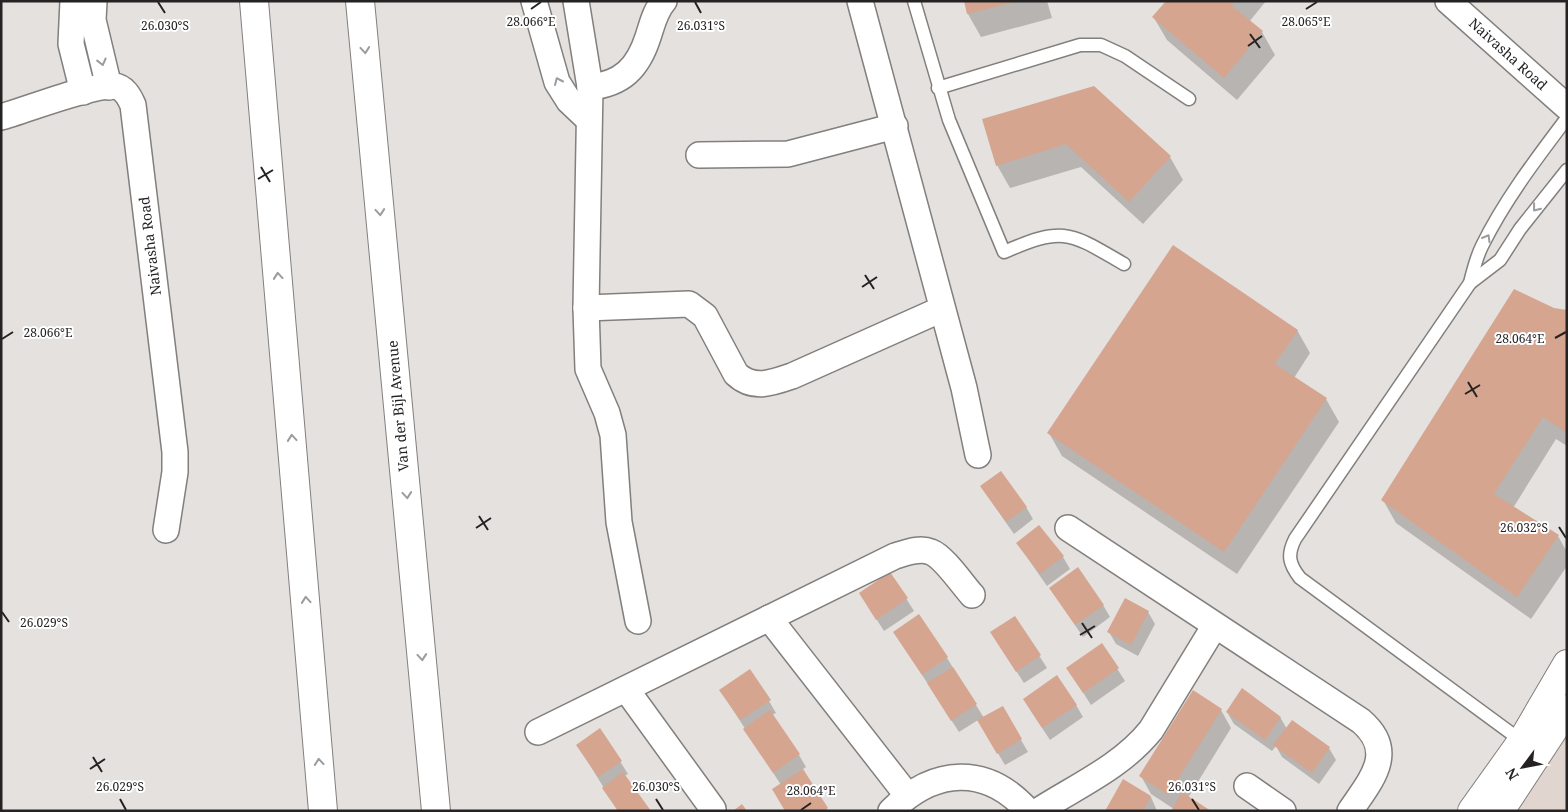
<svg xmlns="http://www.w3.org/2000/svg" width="1568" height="812" viewBox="0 0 1568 812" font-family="'Noto Serif',serif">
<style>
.built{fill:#e1d5d0}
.shadow{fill:#0003}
.building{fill:#d6a58f}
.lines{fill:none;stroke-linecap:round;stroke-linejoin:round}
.lane-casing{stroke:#827f7d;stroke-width:15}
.street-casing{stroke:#827f7d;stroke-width:28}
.secondary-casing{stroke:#827f7d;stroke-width:30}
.lane{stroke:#fff;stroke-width:12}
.street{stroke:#fff;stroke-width:25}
.secondary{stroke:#fff;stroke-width:28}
.oneway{stroke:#9c9c9c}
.ticks{fill:none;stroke:#242222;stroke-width:2}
.labels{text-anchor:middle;stroke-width:4;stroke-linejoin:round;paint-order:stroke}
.street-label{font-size:14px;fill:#242222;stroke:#fff}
.ticks-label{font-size:12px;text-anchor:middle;fill:#242222;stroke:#fff;stroke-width:4;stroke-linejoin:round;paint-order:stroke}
</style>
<rect width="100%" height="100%" fill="#e5e1df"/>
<polygon class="built" points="1567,707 1567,811 1508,811"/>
<g class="shadow">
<polygon points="965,1 1047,1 1052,18 981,37 968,14"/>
<polygon points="1168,1 1266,1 1249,22 1262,32 1275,55 1237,100 1167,40 1154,18"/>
<polygon points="1093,87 1170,157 1183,180 1143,224 1081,167 1010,188 997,165"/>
<polygon points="1554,309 1567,312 1567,446 1556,439 1513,508 1558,536 1567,552 1567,566 1531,619 1396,523 1383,500"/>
<polygon points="1297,330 1310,353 1294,378 1326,399 1339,422 1237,574 1062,456 1049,433"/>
<polygon points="981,487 1026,507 1033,519 1014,534"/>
<polygon points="1017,543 1063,557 1070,569 1047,586"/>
<polygon points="890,573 914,611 884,631 868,606"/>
<polygon points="1050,588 1103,605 1110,617 1083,637"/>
<polygon points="1148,612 1155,624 1138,656 1116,644 1109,632"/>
<polygon points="1015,618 1047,668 1024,683 999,645"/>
<polygon points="902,644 947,658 984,718 1002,707 1028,752 1005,765 978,720 959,732"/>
<polygon points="1102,645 1125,681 1091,705 1075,680"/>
<polygon points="769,701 776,713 772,715 799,755 806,767 802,770 828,811 786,811 781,785 728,702"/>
<polygon points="1076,705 1083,717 1050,740 1031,711"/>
<polygon points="1221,710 1231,728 1188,798 1174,809 1151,794 1141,776"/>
<polygon points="1227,712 1280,717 1287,729 1329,748 1336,760 1319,784 1282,757 1276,746 1272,751 1234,724"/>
<polygon points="600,730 628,774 624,776 618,811 585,757"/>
<polygon points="1123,781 1151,797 1157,811 1106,811"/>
</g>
<g class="building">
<polygon points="964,1 1015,1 1015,2 967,14"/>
<polygon points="1166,1 1234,1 1231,5 1263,31 1224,78 1152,17"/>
<polygon points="1094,86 1171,156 1129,202 1066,144 996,166 982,119"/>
<polygon points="1173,245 1298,330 1275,364 1327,398 1224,552 1047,433"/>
<polygon points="1514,289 1554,308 1567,310 1567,433 1543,417 1494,494 1559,535 1517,597 1381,500"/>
<polygon points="1001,471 1027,507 1006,522 980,486"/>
<polygon points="1039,525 1064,556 1040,574 1016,543"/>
<polygon points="1078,567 1104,605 1075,625 1049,588"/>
<polygon points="890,572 908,598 876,620 859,593"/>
<polygon points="1125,598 1149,611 1131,645 1107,632"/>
<polygon points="919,614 948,657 922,675 893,632"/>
<polygon points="1015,616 1041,655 1016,672 990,632"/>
<polygon points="1102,643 1119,668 1083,693 1066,668"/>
<polygon points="953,667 977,704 951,721 927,683"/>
<polygon points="750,669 771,700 740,720 719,690"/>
<polygon points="1057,675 1077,705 1042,728 1023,699"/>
<polygon points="1242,688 1281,717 1265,740 1226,712"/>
<polygon points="1193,690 1222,709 1168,795 1139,776"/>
<polygon points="1003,706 1022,739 997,754 977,720"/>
<polygon points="770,710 800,754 773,773 743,729"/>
<polygon points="1292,720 1330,747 1312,773 1273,745"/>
<polygon points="600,728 622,761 598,777 576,745"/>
<polygon points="803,769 828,808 824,811 785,811 772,789"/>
<polygon points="623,772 651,811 618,811 602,788"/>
<polygon points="1123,779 1151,796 1143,811 1105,811"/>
<polygon points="1182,792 1211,811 1171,811"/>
<polygon points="742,804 747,811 733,811"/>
</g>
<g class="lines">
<defs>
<g id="lane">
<path d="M914 1 949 120 1004 252C1064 226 1069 232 1124 264"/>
<polyline points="938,88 1080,45 1101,45 1125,56 1189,99"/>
<polyline points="1470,283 1500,260 1520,229 1567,170"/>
<path d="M1523 742 1300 578C1289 564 1287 555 1295 539L1470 283C1473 271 1476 258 1482 246 1504 201 1536 159 1567 118"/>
</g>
<g id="street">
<polyline points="73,1 71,44 83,92"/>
<polyline points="94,1 93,20 109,87"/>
<polyline points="534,1 557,82 569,101 588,119"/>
<polyline points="576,1 590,87 586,308 588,369 607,413 613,435 619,522 638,621"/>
<polyline points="860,1 964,388 978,455"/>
<polyline points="1448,1 1567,107"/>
<path d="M590 87C622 84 638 68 648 37 652 25 655 11 664 1"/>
<path d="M1 117C26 110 92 84 114 86 124 87 129 96 133 105L175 452V472L166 530"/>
<polyline points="699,155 788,154 895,126"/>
<path d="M586 308 689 304 705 316 736 374C753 390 772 383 792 376L942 309"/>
<path d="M1068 528 1361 721C1397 752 1371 780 1350 811"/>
<polyline points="769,618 907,795"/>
<polyline points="626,689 713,809"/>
<path d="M538 732 895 556C906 553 919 547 931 552 944 557 962 584 972 595"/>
<polyline points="1247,786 1283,811"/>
<path d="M891 811C934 768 986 764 1028 811"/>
<path d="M1038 811C1077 786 1121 767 1151 730L1214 627"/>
</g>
<g id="secondary">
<polyline points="254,1 323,811"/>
<polyline points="360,1 436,811"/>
<polyline points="1472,811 1522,741 1567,664"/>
<polyline points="1500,811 1567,709"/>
</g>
</defs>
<use href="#lane" class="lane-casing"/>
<use href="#street" class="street-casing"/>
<use href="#secondary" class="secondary-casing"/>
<use href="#lane" class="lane"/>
<use href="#street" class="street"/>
<use href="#secondary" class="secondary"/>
</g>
<defs><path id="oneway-chevron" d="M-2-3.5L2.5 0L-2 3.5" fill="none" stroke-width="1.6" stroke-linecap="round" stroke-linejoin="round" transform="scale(1.25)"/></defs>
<g class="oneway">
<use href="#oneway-chevron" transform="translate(365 50) rotate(85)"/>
<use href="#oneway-chevron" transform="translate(102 62) rotate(76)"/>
<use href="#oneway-chevron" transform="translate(558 81) rotate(-114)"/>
<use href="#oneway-chevron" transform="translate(1536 208) rotate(128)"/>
<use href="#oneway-chevron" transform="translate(380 212) rotate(85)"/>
<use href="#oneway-chevron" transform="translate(1487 238) rotate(-60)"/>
<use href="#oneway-chevron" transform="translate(278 276) rotate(-95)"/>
<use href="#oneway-chevron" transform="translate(292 438) rotate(-95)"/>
<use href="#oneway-chevron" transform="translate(407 495) rotate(85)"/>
<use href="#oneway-chevron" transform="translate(306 600) rotate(-95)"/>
<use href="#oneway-chevron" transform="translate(422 657) rotate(85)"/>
<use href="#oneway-chevron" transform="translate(319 762) rotate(-95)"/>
</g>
<path class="ticks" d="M158 2 165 13M695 2 701 13M531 9 541 2M1306 9 1317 2M1250 34 1260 48M1248 46 1262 36M261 167 270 182M258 179 273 170M865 275 874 289M862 287 877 277M1555 338 1566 332M2 339 13 332M1468 382 1477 397M1465 394 1480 385M479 516 488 530M1559 527 1566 538M476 528 491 518M2 612 9 622M1082 623 1092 638M1080 635 1095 626M93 757 102 772M90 769 105 759M120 799 126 810M656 799 663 810M1192 799 1199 810M801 810 811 803"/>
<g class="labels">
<g class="street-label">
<text transform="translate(1508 54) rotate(42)" y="5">Naivasha Road</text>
<text transform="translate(150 246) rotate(-97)" y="5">Naivasha Road</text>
<text transform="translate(398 406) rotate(-95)" y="5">Van der Bijl Avenue</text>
</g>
</g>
<g class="ticks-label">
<text x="531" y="26">28.066°E</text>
<text x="1306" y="26">28.065°E</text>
<text x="165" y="30">26.030°S</text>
<text x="701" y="30">26.031°S</text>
<text x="48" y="337">28.066°E</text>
<text x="1520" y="343">28.064°E</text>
<text x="1524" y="532">26.032°S</text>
<text x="44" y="627">26.029°S</text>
<text x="120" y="791">26.029°S</text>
<text x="656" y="791">26.030°S</text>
<text x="1192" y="791">26.031°S</text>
<text x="811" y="795">28.064°E</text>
</g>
<rect width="1568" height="812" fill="none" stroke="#242222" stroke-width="5"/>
<g transform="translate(1523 767) rotate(238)" stroke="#ffffff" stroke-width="4" paint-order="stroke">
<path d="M0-4L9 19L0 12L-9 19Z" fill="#242222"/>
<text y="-8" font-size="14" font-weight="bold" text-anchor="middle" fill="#242222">N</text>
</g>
</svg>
